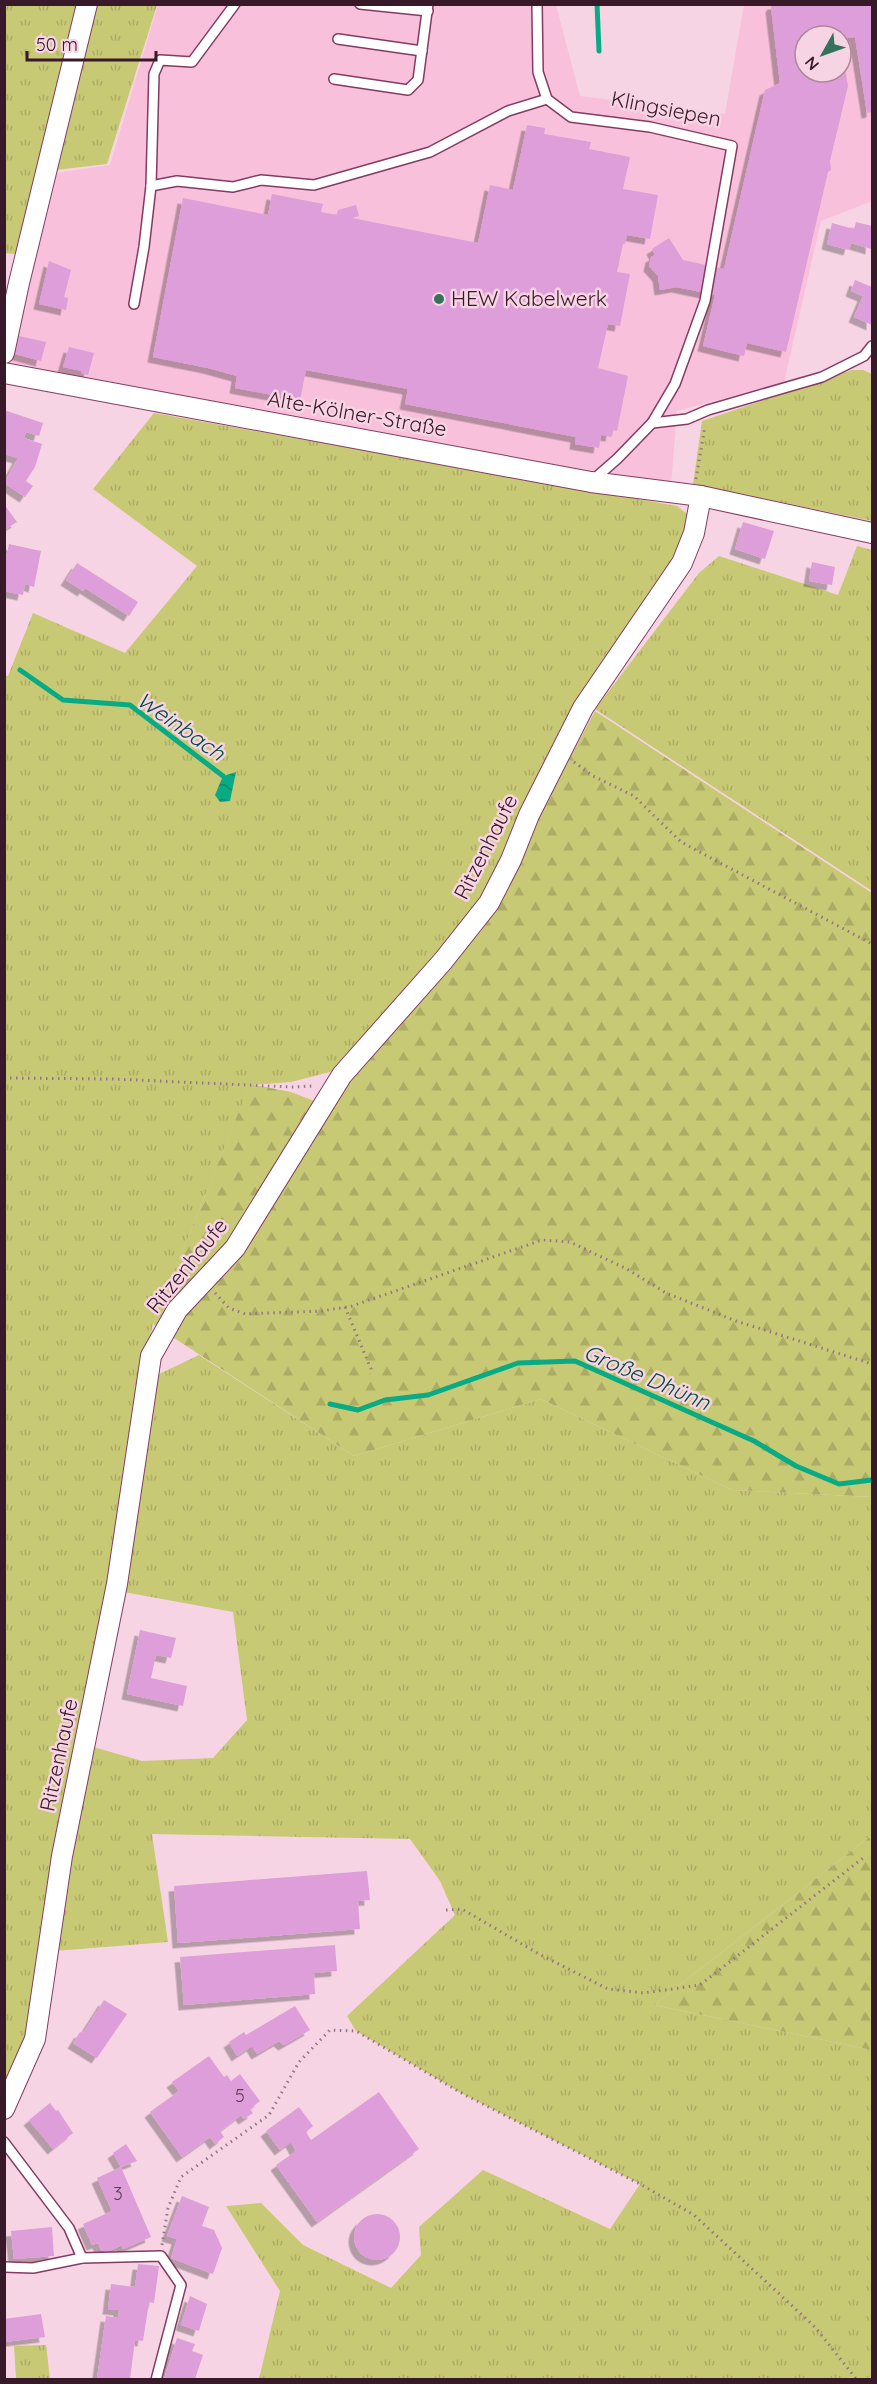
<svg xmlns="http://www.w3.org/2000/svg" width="877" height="2384" viewBox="0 0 877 2384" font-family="Quicksand,sans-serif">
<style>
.built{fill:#f8c0da;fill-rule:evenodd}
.grass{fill:url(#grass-tufts)}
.forest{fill:url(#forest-firs)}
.water{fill:url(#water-waves)}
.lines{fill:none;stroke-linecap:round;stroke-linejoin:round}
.stream{stroke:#08ab84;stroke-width:5}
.building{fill:#de9eda;filter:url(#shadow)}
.service-casing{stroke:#833b62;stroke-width:12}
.minor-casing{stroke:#833b62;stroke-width:22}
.path{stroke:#967585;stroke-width:3;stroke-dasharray:1.5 4.5;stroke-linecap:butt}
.service{stroke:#fff;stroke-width:9}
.minor{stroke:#fff;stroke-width:20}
.poi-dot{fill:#35725d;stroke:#f7d4e4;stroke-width:2}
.labels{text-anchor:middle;stroke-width:5;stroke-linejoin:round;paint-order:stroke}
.number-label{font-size:18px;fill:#623a55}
.street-label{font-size:21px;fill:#381929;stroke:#f7d4e4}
.poi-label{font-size:21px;fill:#381929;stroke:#f7d4e4;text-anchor:start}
.water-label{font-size:22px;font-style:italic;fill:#00503c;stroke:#f7d4e4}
</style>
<defs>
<pattern id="grass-tufts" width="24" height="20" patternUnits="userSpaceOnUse" patternTransform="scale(1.5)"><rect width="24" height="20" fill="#c8c975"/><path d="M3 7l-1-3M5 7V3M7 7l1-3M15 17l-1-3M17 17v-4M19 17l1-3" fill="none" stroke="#adac65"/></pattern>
<pattern id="forest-firs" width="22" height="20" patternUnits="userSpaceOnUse" patternTransform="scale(1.5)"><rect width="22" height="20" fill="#c8c975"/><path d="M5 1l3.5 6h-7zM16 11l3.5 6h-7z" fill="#adac65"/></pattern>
<pattern id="water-waves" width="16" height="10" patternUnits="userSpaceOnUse" patternTransform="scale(1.5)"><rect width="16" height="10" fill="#08ab84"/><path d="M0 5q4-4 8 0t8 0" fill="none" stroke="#0a8a6c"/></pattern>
<filter id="shadow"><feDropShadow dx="-5.5" dy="5.5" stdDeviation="0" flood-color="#0004"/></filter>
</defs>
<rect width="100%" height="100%" fill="#f7d4e4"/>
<path class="built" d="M158 5H556L580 96 725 114 744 5H872V201L821 221 784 382 677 411 670 498 5 373V358L57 173 110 165ZM805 36H841V72H805Z"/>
<g class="grass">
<polygon points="5,5 81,5 23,255 5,253"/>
<polygon points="95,5 157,5 107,164 56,170"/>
<polygon points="852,370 863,370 872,374 872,521 693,484 702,421"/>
<polygon points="154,413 677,506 690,516 674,560 522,810 482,899 334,1071 291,1082 250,1085 153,1324 145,1358 110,1582 29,2033 9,2082 4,2079 4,675 8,676 33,613 125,653 197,566 93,489"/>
<polygon points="857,546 872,550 872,891 595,709 699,573 719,556 838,595"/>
<polygon points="199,1355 354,1456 541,1399 732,1490 872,1497 872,1835 654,2005 872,2050 872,2379 259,2379 280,2291 226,2206 261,2203 303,2245 391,2288 421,2255 419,2227 483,2170 610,2229 640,2184 463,2094 356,2031 347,2016 455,1915 440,1881 410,1839 152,1834 168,1942 55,1951 90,1746 142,1761 213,1758 247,1720 233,1612 124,1592 155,1376"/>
<polygon points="46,2345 50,2379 16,2379 14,2346"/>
</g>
<g class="forest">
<polygon points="595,711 872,893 872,1497 732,1490 541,1399 354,1456 153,1324 250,1084 291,1092 330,1107 345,1076 451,967 495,910 521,862 537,820"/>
<polygon points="872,1835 872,2050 654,2005"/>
</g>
<polygon class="water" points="236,772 230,801 220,802 215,795 223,776"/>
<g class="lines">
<g class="stream">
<polyline points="597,4 599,51"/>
<polyline points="20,670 63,700 130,705 223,776"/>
<polyline points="330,1404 358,1410 385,1400 428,1395 518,1363 575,1361 754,1441 796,1466 839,1484 872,1480"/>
</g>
</g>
<g class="building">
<polygon points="773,4 872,4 872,112 867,113 855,37 841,39 841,36 805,36 805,72 841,72 842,52 848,86 830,161 831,170 828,172 786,352 747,343 744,356 703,346 715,295 677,287 660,290 658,276 649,266 651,257 655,255 652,249 669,238 683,260 724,269 765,90 780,83 771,7"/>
<polygon points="527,125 545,128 544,134 591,142 589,149 630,157 623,189 658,195 650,239 627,235 625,244 623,244 617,272 630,274 620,326 608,324 598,368 628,376 617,431 612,430 611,436 601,435 599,448 575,444 576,437 405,404 408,389 306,370 300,400 235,388 237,376 208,368 153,357 183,198 268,215 272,194 323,204 321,212 337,215 338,210 356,205 359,216 352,218 478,243 490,185 513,190"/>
<polygon points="856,222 872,226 871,249 851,243 849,250 827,244 832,223 854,229"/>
<polygon points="49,261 71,270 64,297 68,298 66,310 39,304"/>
<polygon points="855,280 872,287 872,325 854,317 863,296 851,291"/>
<polygon points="19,336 46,342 41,361 15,354"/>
<polygon points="69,347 94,353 88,375 81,373 82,371 63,367"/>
<polygon points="4,410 43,423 39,436 26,432 24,438 42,444 35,467 26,481 33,486 25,497 4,483 18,458 4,454"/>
<polygon points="4,504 17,522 4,530"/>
<polygon points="743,522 774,531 765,559 735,549"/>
<polygon points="9,544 41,551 34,587 25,584 23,595 4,591 4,567"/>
<polygon points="812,562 835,567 832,585 809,581"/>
<polygon points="77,563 138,602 129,616 85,588 83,591 66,580"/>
<polygon points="140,1630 176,1638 171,1658 156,1655 151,1678 187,1686 183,1706 127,1694"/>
<polygon points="367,1871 370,1900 358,1901 360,1929 178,1943 174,1886"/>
<polygon points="335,1945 337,1971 314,1973 315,1994 184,2005 180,1957"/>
<polygon points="104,2000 127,2014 97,2058 73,2043 80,2032 83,2033"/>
<polygon points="295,2006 310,2030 284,2045 279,2041 257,2054 252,2046 237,2056 229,2042 244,2032 246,2035"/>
<polygon points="209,2056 224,2077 227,2075 231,2081 240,2074 260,2101 250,2109 253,2113 244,2119 241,2115 220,2131 224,2137 215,2144 210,2137 182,2157 150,2112 179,2091 172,2082"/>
<polygon points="379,2092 419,2149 317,2222 276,2165 296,2151 291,2142 280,2150 266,2131 299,2107 313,2126 306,2132 311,2140"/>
<polygon points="50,2103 56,2111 58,2110 73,2133 53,2149 29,2120"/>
<polygon points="126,2144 137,2161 121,2167 113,2153"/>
<polygon points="121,2167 151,2237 123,2249 122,2245 107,2252 101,2250 98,2243 92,2245 83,2224 112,2211 97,2178"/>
<polygon points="182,2196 209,2207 202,2226 214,2230 222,2248 213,2274 171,2258 177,2239 167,2236"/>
<circle cx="377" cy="2237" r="23"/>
<polygon points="52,2227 54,2256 14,2259 11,2231"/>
<polygon points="138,2264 159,2266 154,2303 149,2302 143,2341 135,2340 130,2379 97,2379 106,2316 118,2318 119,2310 108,2309 111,2284 135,2287"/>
<polygon points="190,2296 207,2304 199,2331 181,2325"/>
<polygon points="41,2314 45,2337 4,2342 4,2319"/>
<polygon points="177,2338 195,2344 192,2351 203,2355 195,2379 164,2379"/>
</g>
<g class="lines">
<defs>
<g id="service">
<polyline points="360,4 428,11"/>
<polyline points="537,4 538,72 547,99 571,117 650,127 732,146 705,301 675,384 652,423 617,459 593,480"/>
<polyline points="338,39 422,51"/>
<polyline points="334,79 408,90 418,80 428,4"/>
<polyline points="151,186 154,74 160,60 192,62 235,4"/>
<polyline points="134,304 144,247 151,186 177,181 233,187 261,180 314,185 430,152 508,111 547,99"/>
<polyline points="652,423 687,419 708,410 822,377 864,356 872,346"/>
<polyline points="4,2142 69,2228 82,2258"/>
<polyline points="4,2267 33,2268 82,2258 161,2256 181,2285 156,2380"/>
</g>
<g id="minor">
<polyline points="4,353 19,283 87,4"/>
<polyline points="4,373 591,482 701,496 872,533"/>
<polyline points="4,2109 35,2039 62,1856 117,1584 151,1356 177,1310 235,1248 342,1075 443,961 489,903 511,860 529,815 583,708 682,563 694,533 701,496"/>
</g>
</defs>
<use href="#service" class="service-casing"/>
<use href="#minor" class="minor-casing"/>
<g class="path">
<polyline points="696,479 705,426"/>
<polyline points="574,762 593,776 634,796 681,842 872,944"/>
<polyline points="4,1078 113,1079 292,1087 313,1086"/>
<polyline points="215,1293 229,1308 245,1314 322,1311 352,1306 542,1240 570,1242 627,1269 666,1293 736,1321 872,1364"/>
<polyline points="345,1307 371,1369 370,1374"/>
<polyline points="446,1910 462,1909 539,1954 608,1989 644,1993 700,1985 863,1858"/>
<polyline points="162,2245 168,2208 181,2177 269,2115 299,2062 330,2030 356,2031 463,2094 640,2184 694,2215 815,2327 857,2380"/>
</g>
<use href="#service" class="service"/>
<use href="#minor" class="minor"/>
</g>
<circle class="poi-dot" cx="439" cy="299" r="6"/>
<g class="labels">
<g class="number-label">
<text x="240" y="2102">5</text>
<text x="118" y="2200">3</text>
</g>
<g class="street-label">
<text transform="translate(666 109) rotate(11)" y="7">Klingsiepen</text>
<text transform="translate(357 414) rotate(10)" y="7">Alte-Kölner-Straße</text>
<text transform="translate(486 847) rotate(-63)" y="7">Ritzenhaufe</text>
<text transform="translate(187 1266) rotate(-51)" y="7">Ritzenhaufe</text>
<text transform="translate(59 1755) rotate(-78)" y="7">Ritzenhaufe</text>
</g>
<g class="poi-label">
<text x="451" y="306">HEW Kabelwerk</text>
</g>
<g class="water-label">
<text transform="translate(181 726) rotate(35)" y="8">Weinbach</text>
<text transform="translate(647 1377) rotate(23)" y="8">Große Dhünn</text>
</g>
</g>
<rect width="877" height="2384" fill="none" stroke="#381929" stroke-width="12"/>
<g transform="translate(823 54) rotate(230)"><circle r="28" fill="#f7d4e4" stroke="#ab8999" stroke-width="1.5"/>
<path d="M0-4.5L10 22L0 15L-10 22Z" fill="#35725d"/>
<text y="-9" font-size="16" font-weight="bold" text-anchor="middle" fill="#381929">N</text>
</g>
<path d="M27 51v9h129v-9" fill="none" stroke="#381929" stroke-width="3"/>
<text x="36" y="51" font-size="18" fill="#381929" stroke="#f7d4e4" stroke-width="4.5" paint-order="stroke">50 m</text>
</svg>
